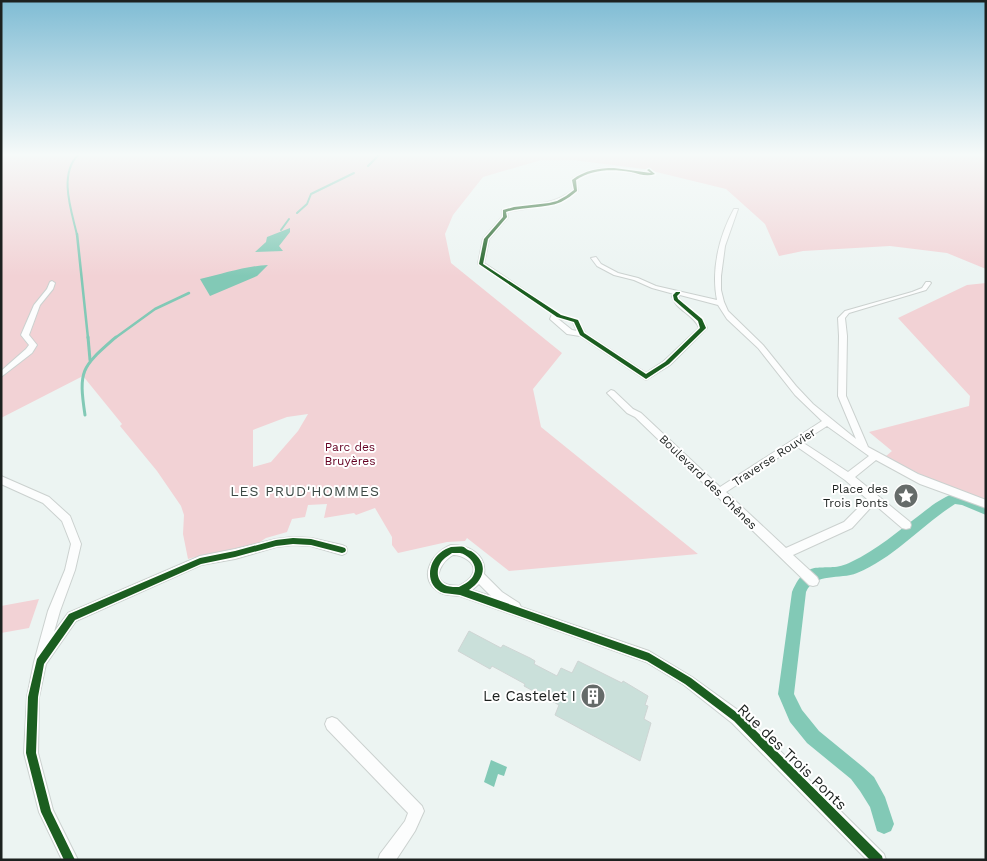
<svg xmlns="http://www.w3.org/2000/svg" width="987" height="861" viewBox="0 0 987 861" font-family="'Work Sans',sans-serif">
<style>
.green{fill:#f2d2d5;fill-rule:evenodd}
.water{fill:#82c9b6}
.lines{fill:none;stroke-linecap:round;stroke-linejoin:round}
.stream-far2{stroke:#82c9b6;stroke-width:2}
.stream-far1{stroke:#82c9b6;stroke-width:2.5}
.stream{stroke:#82c9b6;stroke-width:3}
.canal{fill:#82c9b6;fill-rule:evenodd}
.building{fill:#cae0da;stroke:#cfd5d4}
.street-casing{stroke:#cbd1cf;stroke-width:2}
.street{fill:#fcfdfd;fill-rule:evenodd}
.cycleway-casing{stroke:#fff;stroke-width:3}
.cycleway{fill:#1b5e20;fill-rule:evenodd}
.labels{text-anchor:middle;stroke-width:4;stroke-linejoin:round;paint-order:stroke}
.park-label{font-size:12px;fill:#640021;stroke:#fff}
.street-label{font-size:12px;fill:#1c211f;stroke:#fff}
.poi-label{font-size:12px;fill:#1c211f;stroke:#fff;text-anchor:end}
.neighbourhood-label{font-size:14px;letter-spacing:1px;fill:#3d4945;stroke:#fff}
.near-poi-label{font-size:15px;fill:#1c211f;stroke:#fff;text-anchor:end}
.near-street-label{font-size:15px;fill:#1c211f;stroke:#fff}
</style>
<rect width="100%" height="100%" fill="#ecf4f2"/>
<g class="green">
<path d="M1 155H986V269L947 253 890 246 803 251 779 256 765 224 726 189 644 169 573 160H541L483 177 453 215 445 234 451 263 562 353 533 389 541 427 698 554 509 571 467 538 465 541 447 542 398 553 392 545V537L375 508 356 515 354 513 324 518 327 504 308 505 305 517 292 519 287 532 266 538 255 545 199 559 195 557 188 559 183 534 184 515 181 506 157 471 120 426 122 424 83 376 1 418ZM308 414 298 431 271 462 253 467V430L287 417Z"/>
<polygon points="986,283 986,500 926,477 885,457 892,451 869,432 969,406 970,396 898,318 967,285"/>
<polygon points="39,599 29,628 1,633 1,606"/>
</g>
<g class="water">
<polygon points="290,228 290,232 279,246 283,251 255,252 266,242 267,237"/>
<path d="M268 265 257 276 210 296 200 279C223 274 245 266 268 265Z"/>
<polygon points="491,760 507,767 504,776 498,774 494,787 484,782"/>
</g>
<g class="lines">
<g class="stream-far2">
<polyline points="368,166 379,155"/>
<polyline points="297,213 307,204 311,194 354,173"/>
<polyline points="281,230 289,219"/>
<path d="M77 235C72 212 58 175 78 155"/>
</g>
<g class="stream-far1">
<polyline points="77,234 88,338"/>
<polyline points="115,338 155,309 189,293"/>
</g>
<g class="stream">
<polyline points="88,337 90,360"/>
<path d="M85 415C78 369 82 367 116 337"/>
</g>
<path class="canal" d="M953 494 964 495 986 504V515L962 505 955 504C922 525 894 558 857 573 840 580 815 572 806 592L794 694 802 710 819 731 863 767 874 777 885 797 894 824 891 831 884 834 877 831 870 807 860 791 851 779 807 743 790 722 778 694 792 592C809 553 824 576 851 562 877 550 898 531 921 514 930 507 941 498 953 494Z"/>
</g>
<polygon class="building" points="469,631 501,648 503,645 530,658 535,661 534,664 557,676 561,668 572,673 578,661 622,683 623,681 648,696 645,705 648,706 644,719 651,723 640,761 555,715 559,705 524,686 525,684 492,666 490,669 458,651"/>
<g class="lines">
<defs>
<g id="street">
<path d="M600 168 622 169 647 173H649L647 170 649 169 655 174C648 178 640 174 632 173 613 169 593 169 576 180L578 191 560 203 507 212 508 217 489 239 484 263 561 315 578 320 585 333 646 373 664 361 699 328C694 314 675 310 672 296L674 294 652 288 634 280 614 275 597 266 591 258 596 257 601 264 618 273 638 278 656 286 717 300C711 270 719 236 734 209H738L725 246 721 276V290L724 302 728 311 763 345 796 386 813 404 856 439 838 396 839 336 838 318 845 311 912 292 922 288 926 282H930L931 283 926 290 849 313 845 318 847 336 846 396 868 447 918 474 986 500V508L920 484 876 460 855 477 910 522 911 525 910 528 906 529 902 528 874 504 852 528 793 555 817 577 819 581 817 585 813 586 809 585 635 417 627 413 607 393 611 390 614 391 633 409 641 413 720 487 822 421 795 395 758 348 727 319 718 305 680 295 678 296 679 299 702 319 707 328 670 365 646 380 580 336 567 334 551 320 550 319 552 314 478 264 483 239 502 217V210C529 202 549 208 573 190L572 179 585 172ZM557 318 573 322 577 331 572 330ZM827 426 869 456 848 472 802 442ZM796 446 845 480 867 499 844 522 786 548 726 492Z"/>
<polygon points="52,281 55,283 53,289 40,305 29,335 37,345 32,353 1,377 1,371 26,349 29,345 21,335 34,305 47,289 50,282"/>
<polygon points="1,476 49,497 70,516 81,544 75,570 60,611 54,632 68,613 200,556 235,549 276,539 293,537 311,538 342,545 346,547 347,550 346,553 342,555 311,546 293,545 276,547 235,559 201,565 76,621 46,664 39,697 38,753 53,810 78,860 62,860 39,812 24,753 27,697 34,662 48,611 65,570 71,544 62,521 43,503 1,484"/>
<path d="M451 545C468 545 487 554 484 574L502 592 519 603 521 607 649 651 692 677 742 713 884 854 886 860H867L732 723 684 685 646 662 460 596C454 595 446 596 441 593 416 580 431 553 451 545ZM453 555C462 555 479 563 472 575 470 580 464 583 459 586 456 585 450 586 446 584 430 578 444 560 453 555ZM479 584 491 596 472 590Z"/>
<polygon points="332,717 337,719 422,806 424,811 415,831 396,860 378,860 380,854 405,821 408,813 327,729 325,724 327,719"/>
</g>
</defs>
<use href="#street" class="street-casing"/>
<use href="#street" class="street"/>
<defs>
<g id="cycleway">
<path d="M614 168 651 173 647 170 649 169 655 174C647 177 639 174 631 172 612 169 592 169 576 180L577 191C572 195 567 199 561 202 544 209 524 206 506 212L507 217 488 239 483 264 561 315 578 320 584 333 646 374 665 362 700 328 698 321 674 300 673 295 676 292H680V293L677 296 678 299 702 319 706 328 669 364 646 379 580 335 574 322 557 317 479 264 484 239 503 217V210L514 207 549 203 557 201 566 196 574 190 572 180C585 170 599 168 614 168Z"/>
<polygon points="293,538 311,539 342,547 345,548 346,550 345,552 342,553 311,545 293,544 276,546 235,557 201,564 75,620 44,664 38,697 36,753 51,811 75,860 64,860 41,812 26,753 28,697 37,659 69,614 200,558 235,551 276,540"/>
<path d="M451 547C455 547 460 546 464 547 465 548 469 551 471 551 489 563 485 579 469 590L649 653 691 678 740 715 882 856 883 860H870L734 721 685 684 647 661 460 595C455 594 449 594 444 593 425 587 427 563 440 553 443 550 448 548 451 547ZM452 553C455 553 458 553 460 553 469 555 478 565 474 574 472 580 465 584 459 587 456 587 450 587 447 586 434 581 436 565 445 558 447 556 450 555 452 553Z"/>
</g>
</defs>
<use href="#cycleway" class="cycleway-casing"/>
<use href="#cycleway" class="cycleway"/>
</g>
<linearGradient id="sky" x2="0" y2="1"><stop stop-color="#7fbcd4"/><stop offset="0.56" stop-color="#f6faf9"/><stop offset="1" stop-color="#f6faf9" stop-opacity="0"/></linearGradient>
<rect width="987" height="276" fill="url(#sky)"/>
<defs>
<symbol id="sight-disc" viewBox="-11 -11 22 22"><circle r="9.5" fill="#656b69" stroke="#fff"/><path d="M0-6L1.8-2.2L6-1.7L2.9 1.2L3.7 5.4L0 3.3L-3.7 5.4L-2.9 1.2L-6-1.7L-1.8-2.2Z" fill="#fff"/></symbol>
<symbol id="building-disc" viewBox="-11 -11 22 22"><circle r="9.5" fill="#656b69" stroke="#fff"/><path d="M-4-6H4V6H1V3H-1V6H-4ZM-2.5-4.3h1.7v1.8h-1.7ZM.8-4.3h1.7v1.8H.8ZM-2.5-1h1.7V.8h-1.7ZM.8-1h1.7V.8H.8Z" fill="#fff"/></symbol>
</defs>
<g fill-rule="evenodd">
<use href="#sight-disc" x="892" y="482" width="28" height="28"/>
<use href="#building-disc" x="579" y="682" width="28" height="28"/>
</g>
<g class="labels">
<g class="park-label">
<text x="350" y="451">Parc des<tspan x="350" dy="14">Bruyères</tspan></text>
</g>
<g class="street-label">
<text transform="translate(774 457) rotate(-33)" y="4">Traverse Rouvier</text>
<text transform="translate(708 482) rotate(44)" y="4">Boulevard des Chênes</text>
</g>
<g class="poi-label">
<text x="888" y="493">Place des<tspan x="888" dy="14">Trois Ponts</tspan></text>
</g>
<g class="neighbourhood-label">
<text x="305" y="496">LES PRUD'HOMMES</text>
</g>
<g class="near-poi-label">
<text x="576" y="701">Le Castelet I</text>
</g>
<g class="near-street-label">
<text transform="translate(792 757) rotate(44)" y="5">Rue des Trois Ponts</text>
</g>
</g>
<rect width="987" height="861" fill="none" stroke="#1c211f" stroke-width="5"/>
</svg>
